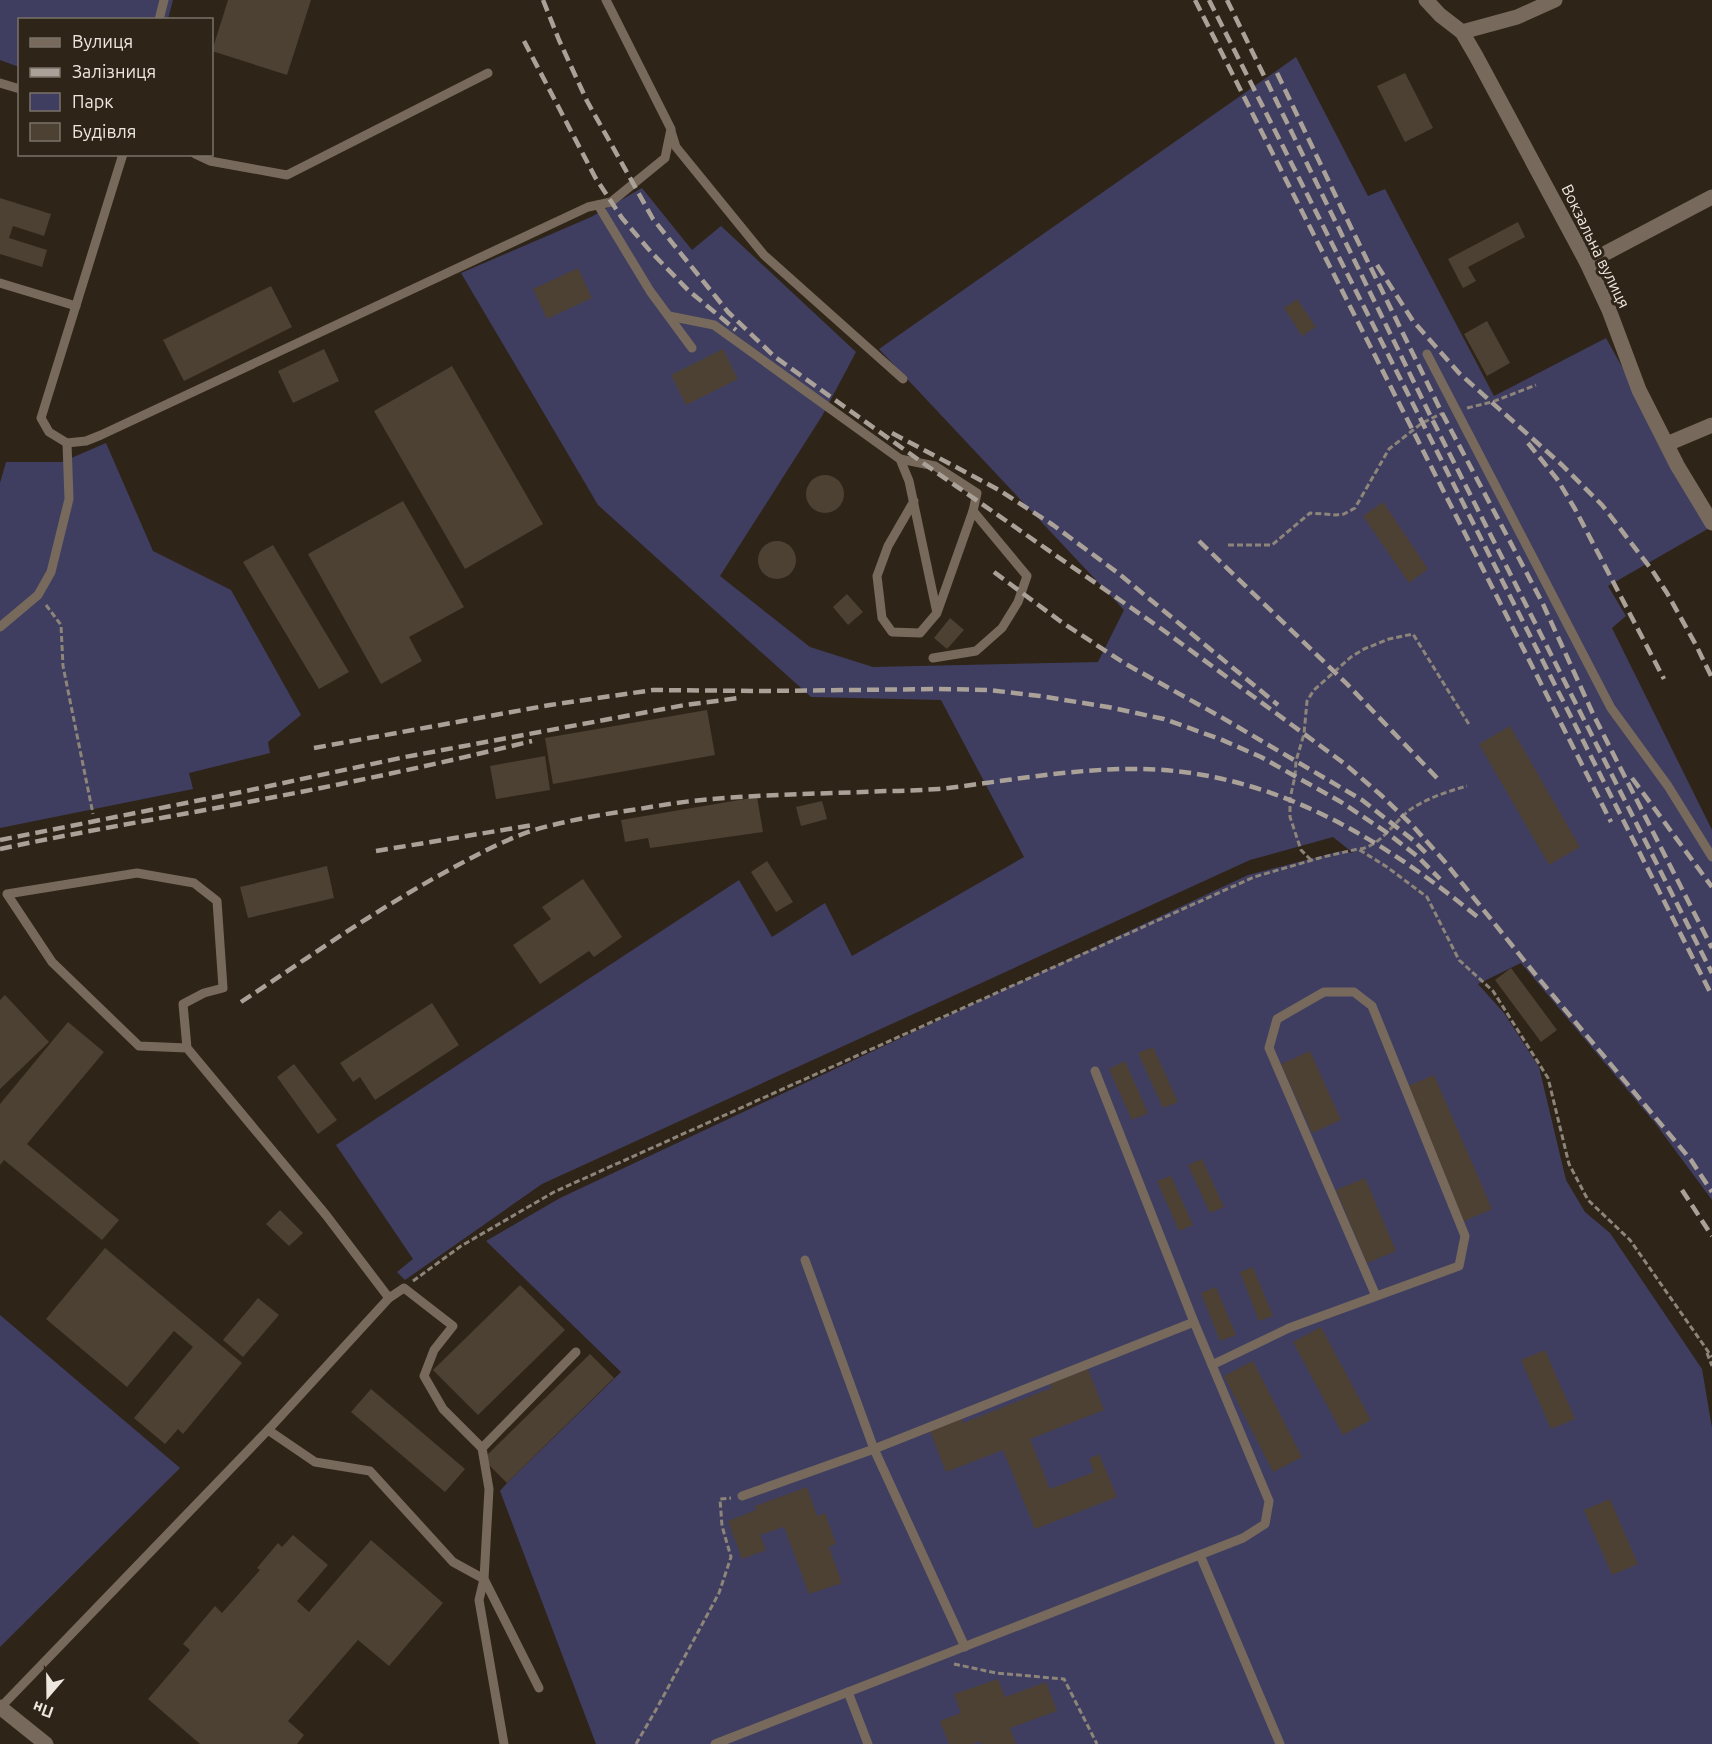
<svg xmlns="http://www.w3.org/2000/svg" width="1712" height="1744" viewBox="0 0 1712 1744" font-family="Ubuntu,sans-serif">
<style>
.green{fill:#3f3e60}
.building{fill:#4d4134}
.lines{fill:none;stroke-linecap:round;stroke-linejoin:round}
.path{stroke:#8d847a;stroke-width:3;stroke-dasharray:6 3;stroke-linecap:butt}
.lane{stroke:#776a5c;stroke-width:9}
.street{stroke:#776a5c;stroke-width:15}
.rail{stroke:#aaa198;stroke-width:4.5;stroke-dasharray:12 6;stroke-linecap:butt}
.labels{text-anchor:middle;stroke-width:6;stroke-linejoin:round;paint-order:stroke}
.street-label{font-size:16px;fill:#eee7df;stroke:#2f2418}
</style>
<rect width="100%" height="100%" fill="#2f2418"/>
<g class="green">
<polygon points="0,0 173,0 168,19 20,20 19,67 0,60"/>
<polygon points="1296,57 1368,196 1385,189 1494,396 1606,338 1711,527 1608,586 1626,616 1612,628 1712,830 1712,1200 1655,1123 1521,963 1478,984 1504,1013 1539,1067 1566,1180 1585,1212 1610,1233 1702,1369 1712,1428 1712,1744 596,1744 500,1491 507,1483 621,1372 486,1241 560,1198 1248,875 1341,851 1353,853 1333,837 1250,860 542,1184 405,1280 397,1272 413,1259 336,1145 739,880 772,937 825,903 852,956 1024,857 941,700 811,697 598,505 461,273 591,217 642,188 692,250 721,226 856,352 822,416 720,576 810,647 873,667 1098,662 1124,610 879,349"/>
<polygon points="106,443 153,551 231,590 301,715 268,742 270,753 189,773 193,789 0,828 0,483 6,462 62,462"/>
<polygon points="0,1315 180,1468 0,1647"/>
</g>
<g class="building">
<polygon points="228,0 311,0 287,75 212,51"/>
<polygon points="1405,73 1433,128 1405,142 1377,86"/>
<polygon points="0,198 51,214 44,236 13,226 9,238 47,250 42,267 0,254"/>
<polygon points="1518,222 1525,237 1468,267 1476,281 1463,288 1448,259"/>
<polygon points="578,268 592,298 547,319 533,289"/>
<polygon points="271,286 292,327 184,381 163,340"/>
<polygon points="1297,299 1316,327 1302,336 1284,308"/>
<polygon points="1487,321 1510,363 1487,376 1464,334"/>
<polygon points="324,349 339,381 293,403 278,371"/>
<polygon points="723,349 738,379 686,405 671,375"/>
<polygon points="452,366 543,524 465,569 374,411"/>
<circle cx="825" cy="494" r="19"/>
<polygon points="403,501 464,607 409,637 422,661 381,684 308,554"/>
<polygon points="1383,502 1428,569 1409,583 1363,516"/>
<circle cx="777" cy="560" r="19"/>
<polygon points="273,545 349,672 319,689 243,562"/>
<polygon points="847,594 863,612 848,625 833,607"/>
<polygon points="950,618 964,630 947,649 934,638"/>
<polygon points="707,710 715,755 553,784 545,738"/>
<polygon points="1510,726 1580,847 1549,865 1479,744"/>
<polygon points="545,756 550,790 496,799 490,766"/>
<polygon points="757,797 763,832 650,848 648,838 625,842 621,820"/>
<polygon points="822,801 827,819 801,826 796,807"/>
<polygon points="767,861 793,902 776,912 751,872"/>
<polygon points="327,866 334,898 248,918 240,887"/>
<polygon points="583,879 622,937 594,957 589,951 540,984 513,945 551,919 542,907"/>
<polygon points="1511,968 1557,1030 1541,1042 1495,980"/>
<polygon points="5,995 49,1042 0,1089 0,1000"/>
<polygon points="432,1003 459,1045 375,1100 360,1077 353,1082 340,1063"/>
<polygon points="68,1022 104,1052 27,1144 119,1220 102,1240 4,1160 0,1165 0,1104"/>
<polygon points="1153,1047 1178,1102 1163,1108 1138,1053"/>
<polygon points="1310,1051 1341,1120 1312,1133 1281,1064"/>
<polygon points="1125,1061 1148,1113 1132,1120 1109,1069"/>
<polygon points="294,1064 337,1120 318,1134 277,1077"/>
<polygon points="1434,1075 1492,1209 1462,1222 1408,1086"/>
<polygon points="1202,1159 1224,1207 1210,1213 1188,1165"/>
<polygon points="1171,1176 1193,1225 1179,1231 1157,1181"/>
<polygon points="1365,1178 1396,1251 1367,1263 1336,1190"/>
<polygon points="280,1210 303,1233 289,1246 266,1224"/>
<polygon points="105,1248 242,1363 183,1434 178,1429 165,1444 134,1418 193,1347 174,1331 127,1387 46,1319"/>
<polygon points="1253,1267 1273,1316 1259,1321 1240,1272"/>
<polygon points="520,1285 565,1330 478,1415 433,1370"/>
<polygon points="1216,1287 1236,1335 1220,1341 1201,1293"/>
<polygon points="258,1298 279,1315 243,1357 223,1340"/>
<polygon points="1321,1327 1371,1420 1343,1435 1293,1342"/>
<polygon points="1545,1350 1575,1419 1551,1429 1521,1360"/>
<polygon points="590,1354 614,1378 507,1483 483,1459"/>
<polygon points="1253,1361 1302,1457 1273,1472 1224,1376"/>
<polygon points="1088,1369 1104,1410 1030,1439 1050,1489 1094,1472 1089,1459 1099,1454 1117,1497 1035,1529 1003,1450 946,1472 930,1431 962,1418 963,1423 1051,1388 1050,1384"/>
<polygon points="371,1389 465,1469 445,1492 351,1412"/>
<polygon points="807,1487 817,1516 825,1513 836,1544 829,1547 842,1583 809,1594 784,1527 760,1535 766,1550 742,1559 728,1521 756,1510 755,1506"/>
<polygon points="1610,1499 1638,1564 1612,1575 1584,1510"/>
<polygon points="293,1535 328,1565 297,1601 309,1612 371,1540 443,1603 389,1666 358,1640 288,1721 304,1735 297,1744 200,1744 148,1699 190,1650 183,1644 215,1606 222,1613 260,1570 257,1568 278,1543 282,1547"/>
<polygon points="998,1679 1005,1697 1046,1682 1057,1711 1010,1728 1016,1744 981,1744 980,1741 973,1744 949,1744 940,1721 961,1713 954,1694"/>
</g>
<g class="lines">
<g class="path">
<polyline points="1467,408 1492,402 1536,385"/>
<polyline points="1228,545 1272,545 1310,513 1336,515 1344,514 1355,508 1389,449 1422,423 1443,413"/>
<polyline points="46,605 61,625 63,666 93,814"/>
<path d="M1360 849C1382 846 1396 818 1414 807 1431 797 1449 791 1467 786"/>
<polyline points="1311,860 1301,850 1290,817 1290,799 1295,776 1296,761 1304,734 1307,701 1314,690 1351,657 1364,649 1389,639 1413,634 1470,726"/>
<polyline points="413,1281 461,1246 554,1192 1254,877 1323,857 1358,849 1387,867 1427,897 1459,960 1493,991 1548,1078 1569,1164 1588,1200 1630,1240 1712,1357"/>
<polyline points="1707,1353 1712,1366"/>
<polyline points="954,1664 996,1673 1064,1679 1097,1744"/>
<polyline points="636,1744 657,1708 719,1593 731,1557 722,1526 720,1499 731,1498"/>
</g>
<g class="lane">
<polyline points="159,20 164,0"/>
<polyline points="0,83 20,89"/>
<polyline points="671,131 676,147 764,255 903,379"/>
<polyline points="123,154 41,418 49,432 67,443 86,441 101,435 588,207 611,202 665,158 671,129 606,0"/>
<polyline points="195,154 210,161 287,175 488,73"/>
<polyline points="598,205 650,291 692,348"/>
<polyline points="0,283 76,306"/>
<polyline points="669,316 714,325 900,459 909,481 937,613 920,633 892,632 882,618 877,576 888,546 914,501"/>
<polyline points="1427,354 1611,708 1668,786 1712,857"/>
<polyline points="900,459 935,466 977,493 973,511 1027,576 1018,602 1002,628 976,651 933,658"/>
<polyline points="938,610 973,511"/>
<polyline points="0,627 38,595 51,572 69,499 67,443"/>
<polyline points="187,1048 183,1004 204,993 223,988 217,901 194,883 137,873 7,894 52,962 139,1046 187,1048 326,1215 389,1298"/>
<polyline points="805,1260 874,1449 965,1647"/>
<polyline points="1212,1365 1289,1328 1459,1266 1465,1236 1372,1006 1354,992 1324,992 1277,1019 1269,1048 1376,1296"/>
<polyline points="268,1430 315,1462 370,1471 453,1562 484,1579 539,1688"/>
<polyline points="742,1496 874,1449 1194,1322"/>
<polyline points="1200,1555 1280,1744"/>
<polyline points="848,1692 868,1744"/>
<polyline points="0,1708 268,1430 389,1298 404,1288 453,1326 434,1350 424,1376 443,1409 482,1448"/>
<polyline points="504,1744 479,1600 484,1579 489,1489 482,1448 576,1352"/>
<polyline points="715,1744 1243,1538 1265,1524 1269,1501 1194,1322 1095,1071"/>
</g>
<g class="street">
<polyline points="1426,0 1440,15 1462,32 1476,56 1587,263 1609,310 1639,390 1677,465 1712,523"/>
<polyline points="1462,32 1517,17 1555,0"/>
<polyline points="1587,263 1712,197"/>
<polyline points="1667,444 1712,425"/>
<polyline points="0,1707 46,1744"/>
</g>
<g class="rail">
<polyline points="543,0 559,40 587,101 653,219 728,312 775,357 923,463 1163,630 1345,764 1382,796 1413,826 1445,862 1535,974 1691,1160 1712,1192"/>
<polyline points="1195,0 1611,822"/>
<polyline points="1209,0 1712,996"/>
<polyline points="1227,0 1432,419 1712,973"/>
<polyline points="524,41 595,177 622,218 651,252 688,290 736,330"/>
<polyline points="1277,73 1342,209 1442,413 1542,602 1594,716 1712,948"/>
<polyline points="1377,265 1413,321 1459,373 1562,465 1602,505 1652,570 1667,593 1696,645 1712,678"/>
<polyline points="892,433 999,490 1053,525 1118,573 1278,705"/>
<polyline points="1528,443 1557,479 1575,509 1664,679"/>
<polyline points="1199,541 1346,683 1437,778"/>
<polyline points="994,572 1060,621 1124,663 1221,717 1362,800 1413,840 1429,856"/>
<polyline points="314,748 550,705 653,690 764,691 938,689 989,690 1040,696 1108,707 1164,719 1220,739 1261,757 1341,802 1386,832 1417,856 1440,879"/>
<polyline points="1632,778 1712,887"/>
<polyline points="0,840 241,792 405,757 685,705 739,698"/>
<path d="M0 849C88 830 176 816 264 799 354 782 443 763 532 741"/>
<polyline points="376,851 533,825"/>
<path d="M241 1002C306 959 370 914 438 876 469 859 501 841 534 830 569 820 604 814 639 809 656 806 674 803 692 801 756 794 821 794 885 791 903 791 921 790 939 789 1001 782 1062 770 1125 769 1262 766 1377 834 1480 919"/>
<polyline points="1682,1190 1712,1236"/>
</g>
</g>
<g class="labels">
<g class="street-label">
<text transform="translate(1596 246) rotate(64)" y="6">Вокзальна вулиця</text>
</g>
</g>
<rect x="18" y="18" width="195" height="138" fill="#2f2418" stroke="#7b7268" stroke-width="1.5"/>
<rect x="30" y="38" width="30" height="9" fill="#776a5c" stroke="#7b7268" stroke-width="1.5"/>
<text x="72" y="48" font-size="18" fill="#eee7df">Вулиця</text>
<rect x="30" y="68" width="30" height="9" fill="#aaa198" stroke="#7b7268" stroke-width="1.5"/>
<text x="72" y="78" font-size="18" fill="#eee7df">Залізниця</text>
<rect x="30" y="93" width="30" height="18" fill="#3f3e60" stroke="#7b7268" stroke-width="1.5"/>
<text x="72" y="108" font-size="18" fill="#eee7df">Парк</text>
<rect x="30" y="123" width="30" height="18" fill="#4d4134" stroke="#7b7268" stroke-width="1.5"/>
<text x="72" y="138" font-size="18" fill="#eee7df">Будівля</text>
<g transform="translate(48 1696) rotate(200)" stroke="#2f2418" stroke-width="4.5" paint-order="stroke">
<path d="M0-4.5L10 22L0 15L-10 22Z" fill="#eee7df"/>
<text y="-9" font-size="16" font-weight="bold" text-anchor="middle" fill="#eee7df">Пн</text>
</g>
</svg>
